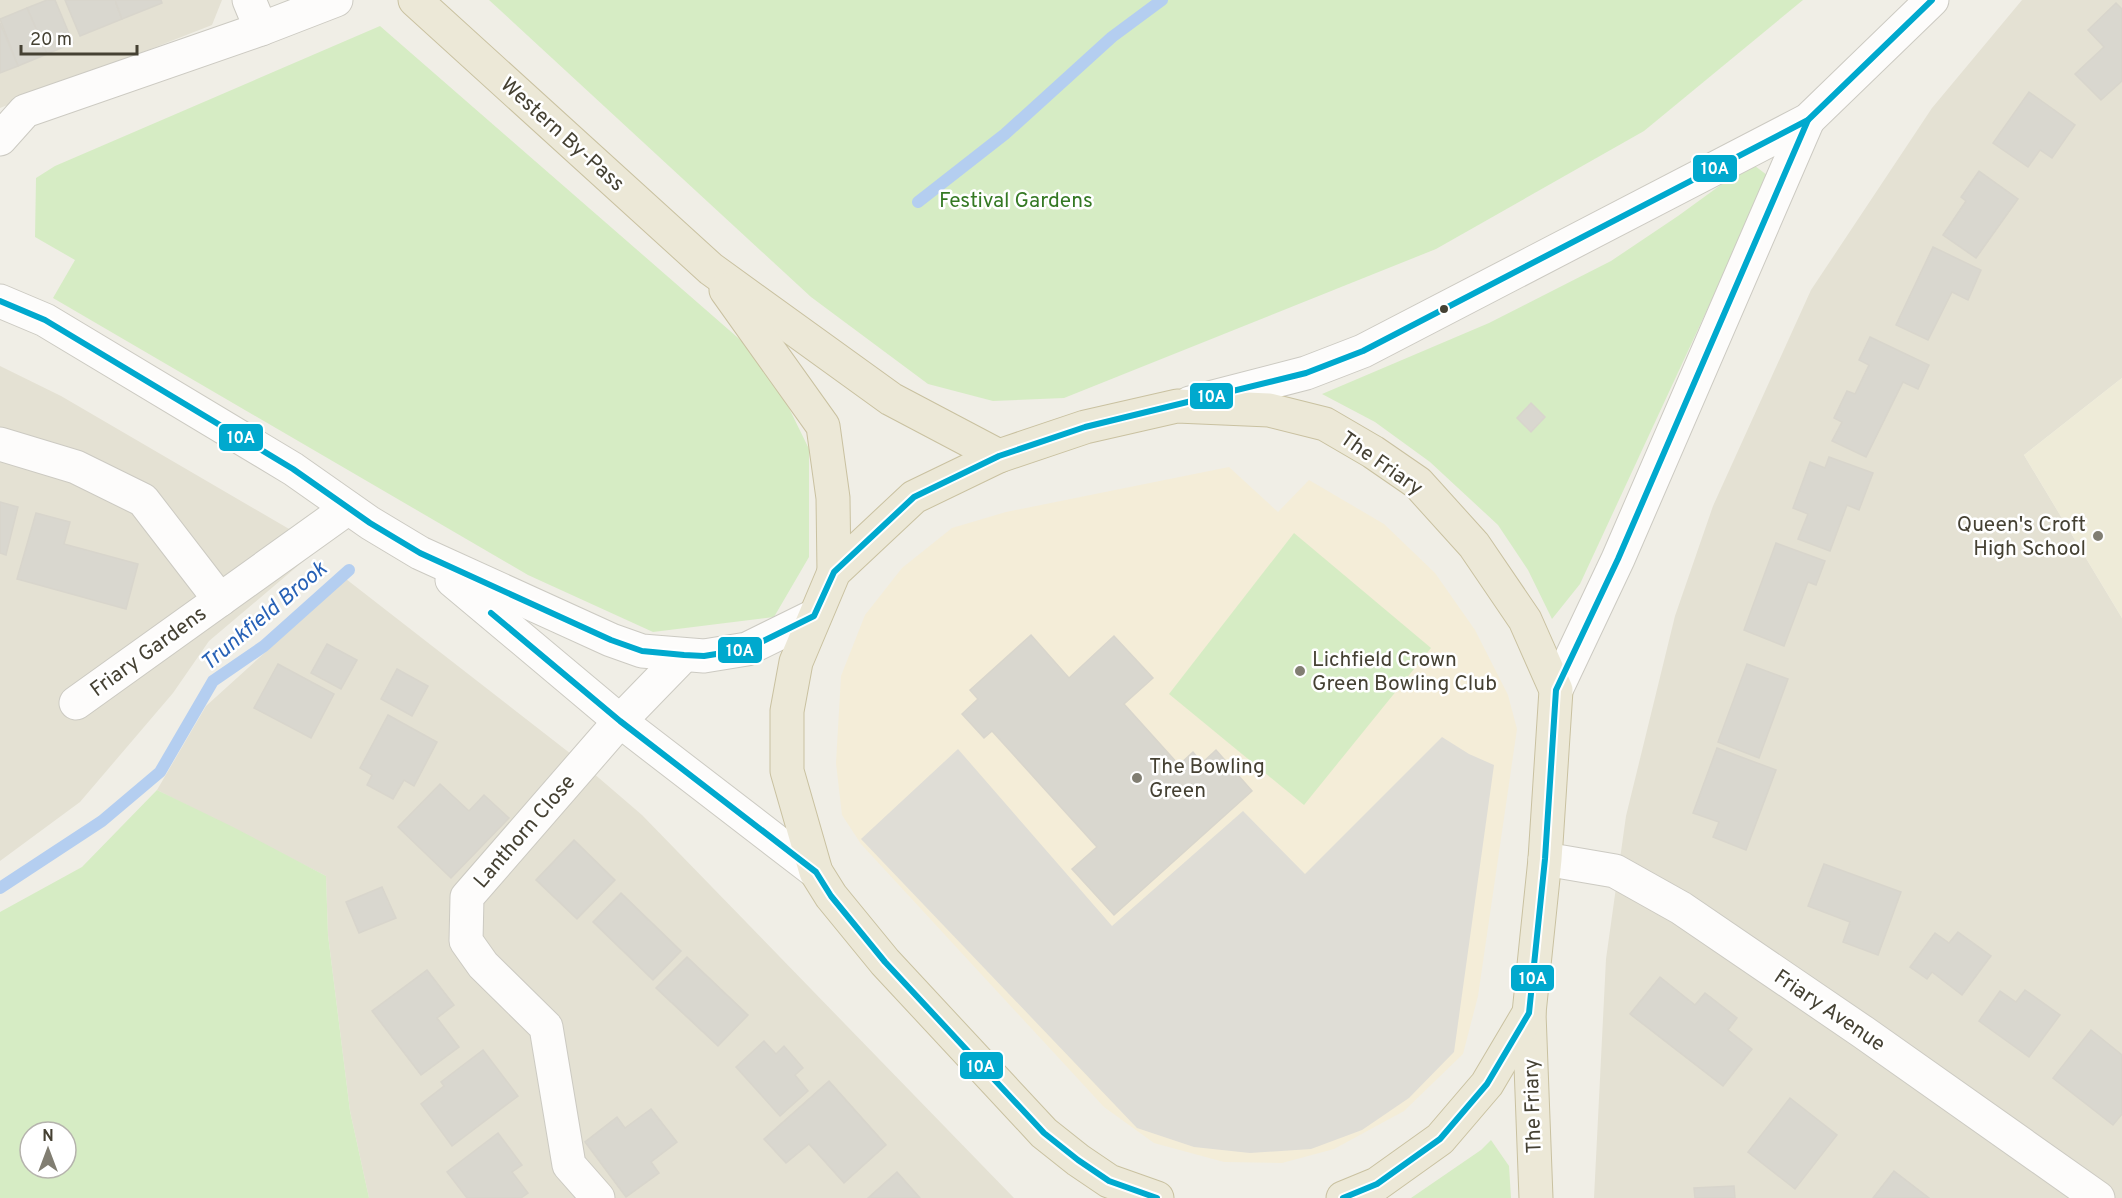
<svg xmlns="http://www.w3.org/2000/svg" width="2122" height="1198" viewBox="0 0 2122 1198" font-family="Overpass,sans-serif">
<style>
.residential{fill:#e4e1d3}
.commercial{fill:#f4edd8}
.education{fill:#eeebd8}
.green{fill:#d6ecc4;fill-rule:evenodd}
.parking{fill:#dfddd6}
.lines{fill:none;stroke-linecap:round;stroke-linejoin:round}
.stream{stroke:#b4cef0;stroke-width:12}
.building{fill:#d9d7cf;stroke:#d8d5cc;stroke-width:1.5}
.minor-casing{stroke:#cccac2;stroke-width:35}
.highway-casing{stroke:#c9c1a0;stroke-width:35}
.minor{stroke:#fdfcfb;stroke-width:33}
.highway{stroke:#ece8d7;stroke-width:33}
.bus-1-casing{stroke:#fff;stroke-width:10}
.bus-1{stroke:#00a9ce;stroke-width:6}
.bus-dot{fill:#454133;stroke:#fff;stroke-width:2}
.poi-dot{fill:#817e72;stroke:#fff;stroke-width:2}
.labels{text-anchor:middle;stroke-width:5;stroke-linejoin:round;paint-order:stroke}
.street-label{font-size:21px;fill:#454133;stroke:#fff}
.park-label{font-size:21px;fill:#357924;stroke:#fff}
.poi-label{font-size:21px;fill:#454133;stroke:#fff;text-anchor:start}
.water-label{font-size:22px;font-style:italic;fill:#2761b6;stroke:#fff}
.line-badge{stroke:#fff;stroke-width:2}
.badge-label{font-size:16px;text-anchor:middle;font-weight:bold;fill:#fff}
</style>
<rect width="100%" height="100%" fill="#f0eee6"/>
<g class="residential">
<polygon points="0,0 222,0 212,25 0,108"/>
<polygon points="2022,0 2122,0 2122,378 2024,455 2122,618 2122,1198 1594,1198 1606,959 1626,816 1675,616 1713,506 1811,290 1932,108"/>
<polygon points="0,366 61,396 320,547 209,641 173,693 80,802 0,861"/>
<polygon points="346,579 571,754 642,815 1014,1198 369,1198 350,1111 328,935 326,876 157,790 206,706"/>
</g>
<polygon class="commercial" points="1229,467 1278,512 1309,480 1384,524 1435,573 1475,630 1508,695 1517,729 1478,996 1463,1054 1404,1111 1334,1149 1282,1163 1224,1162 1154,1143 1104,1107 861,844 842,815 836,763 841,676 865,615 902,568 952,528 1006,512"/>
<polygon class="education" points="2122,378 2122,618 2024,455"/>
<g class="green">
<polygon points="489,0 1803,0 1644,131 1436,249 1064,398 993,401 928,384 811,297"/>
<polygon points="380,26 767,363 809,449 809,557 774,617 653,632 528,575 53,298 75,260 35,237 36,178 55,166"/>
<polygon points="1751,163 1771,178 1713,297 1580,584 1552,619 1528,570 1498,525 1430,462 1375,422 1322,394 1489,323 1611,261 1678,216"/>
<polygon points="1294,533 1431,648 1304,805 1169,694"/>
<path d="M157 790 233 827 326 876 328 935 350 1111 369 1198H0V912L82 867ZM30 1132H66V1168H30Z"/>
<polygon points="1491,1140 1509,1166 1511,1198 1411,1198 1481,1150"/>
</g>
<polygon class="parking" points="1442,737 1469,754 1494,765 1454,1052 1409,1098 1362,1130 1311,1149 1250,1153 1194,1147 1137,1128 861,839 958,749 1112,926 1243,811 1305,874"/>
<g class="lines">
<g class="stream">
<polyline points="918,202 1005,134 1112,37 1162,0"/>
<polyline points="0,888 102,821 160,772 213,681 264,646 349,570"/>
</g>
</g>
<g class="building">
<polygon points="47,0 55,0 73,43 47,54 27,8"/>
<polygon points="65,0 115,0 122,19 80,36"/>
<polygon points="115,0 161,0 162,3 122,19"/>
<polygon points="2116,3 2122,9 2122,81 2101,100 2075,74 2104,47 2088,30"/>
<polygon points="27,8 47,54 18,66 0,19"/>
<polygon points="0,23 18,66 0,73"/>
<polygon points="2029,92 2075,125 2052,158 2040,150 2028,167 1993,143"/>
<polygon points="1979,171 2018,199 1976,258 1943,235 1966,201 1961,197"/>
<polygon points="1933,247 1981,270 1968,300 1952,292 1928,340 1896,325"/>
<polygon points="1870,337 1929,365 1918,389 1903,382 1866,457 1832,441 1842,422 1834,418 1847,391 1855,394 1869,365 1859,360"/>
<polygon points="1531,403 1545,417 1531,432 1517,418"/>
<polygon points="1829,457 1873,473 1859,510 1847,505 1830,551 1798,539 1808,514 1793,508 1810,462 1825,468"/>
<polygon points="0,502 18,507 6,555 0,553"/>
<polygon points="36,513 70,522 64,544 138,564 126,609 17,579"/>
<polygon points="1776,543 1825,561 1816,585 1808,582 1784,646 1744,630"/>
<polygon points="1031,635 1069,678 1114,636 1153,678 1124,704 1179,765 1193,752 1202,763 1216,750 1252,791 1114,915 1072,869 1097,847 992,731 984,738 962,714 978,699 970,690"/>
<polygon points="327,644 357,660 341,689 311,673"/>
<polygon points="278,664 334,694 311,738 254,708"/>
<polygon points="1747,664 1788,679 1759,758 1718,742"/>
<polygon points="397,669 428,686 412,716 381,699"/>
<polygon points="388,715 437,742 414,786 404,780 393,799 367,785 372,775 360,768"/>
<polygon points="1717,748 1776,770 1746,850 1713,837 1719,822 1693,813"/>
<polygon points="440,784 469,811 484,795 509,818 451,878 398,827"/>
<polygon points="574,840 615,880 577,919 536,880"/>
<polygon points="1824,864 1901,892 1878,955 1843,942 1850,922 1808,906"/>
<polygon points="382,887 396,918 359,933 346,902"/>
<polygon points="621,893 681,951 653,980 593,922"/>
<polygon points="1958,932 1991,956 1962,995 1932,972 1927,979 1910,967 1935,933 1949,943"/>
<polygon points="687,957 748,1015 718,1046 656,988"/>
<polygon points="427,970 454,1005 437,1018 459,1047 421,1075 372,1011"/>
<polygon points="1660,977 1695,1005 1705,993 1737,1018 1728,1030 1752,1049 1723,1086 1630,1014"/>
<polygon points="2025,990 2060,1015 2029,1057 1979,1021 2000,991 2016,1002"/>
<polygon points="2091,1030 2122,1055 2122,1114 2113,1125 2053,1078"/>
<polygon points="764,1041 776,1054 784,1046 803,1068 795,1075 808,1091 780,1116 736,1067"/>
<polygon points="483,1050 518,1096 452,1146 421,1104 444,1086 441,1082"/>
<polygon points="829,1081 886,1145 844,1183 809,1144 786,1163 764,1139"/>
<polygon points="1790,1098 1837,1135 1795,1189 1748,1152"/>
<polygon points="651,1109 677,1142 651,1162 659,1173 626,1197 585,1142 617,1117 625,1128"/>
<polygon points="498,1133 522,1165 512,1172 528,1193 521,1198 467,1198 447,1172"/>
<polygon points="1894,1171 1929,1198 1873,1198"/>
<polygon points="897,1172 920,1198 868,1198"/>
<polygon points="1734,1186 1735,1198 1695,1198 1694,1188"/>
</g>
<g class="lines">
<defs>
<g id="minor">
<polyline points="249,0 261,29"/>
<polyline points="0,139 25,111 261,29 336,0"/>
<polyline points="0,301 45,320 293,469 370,523 420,553 611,640 642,651 704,656 747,649 814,616"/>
<polyline points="1190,403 1306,373 1363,351 1808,120 1932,0"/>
<polyline points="0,444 76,467 143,500 220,600"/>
<polyline points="452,580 620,721 816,872"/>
<polyline points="1556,690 1618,559 1808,120"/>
<polyline points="76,703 348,508"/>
<polyline points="1545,859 1615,871 1681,908 1863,1032 2098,1198"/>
<polyline points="598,1198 569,1165 546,1027 483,965 466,941 467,897 620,721 684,655"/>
</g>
<g id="highway">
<polyline points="415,0 711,269 891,399 999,456"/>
<polyline points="726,290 823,426 833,498 834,572"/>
<polyline points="1529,1013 1536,1198"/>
<polyline points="1157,1198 1109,1181 1078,1160 1044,1133 885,962 831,896 816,872 787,771 787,711 796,662 834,572 914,497 999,456 1085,427 1177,406 1269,410 1325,424 1373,452 1418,483 1474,545 1525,620 1556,690 1545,859 1529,1013 1487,1084 1440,1139 1377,1184 1343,1198"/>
</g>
</defs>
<use href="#minor" class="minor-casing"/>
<use href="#highway" class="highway-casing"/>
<use href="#minor" class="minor"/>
<use href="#highway" class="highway"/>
<defs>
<g id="bus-1">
<polyline points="0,301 45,320 293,469 370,523 420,553 611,640 642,651 684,655 704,656 747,649 814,616 834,572 914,497 999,456 1085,427 1306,373 1363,351 1808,120 1932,0"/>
<polyline points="491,613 620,721 816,872 831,896 885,962 1044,1133 1078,1160 1109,1181 1157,1198"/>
<polyline points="1343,1198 1377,1184 1440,1139 1487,1084 1529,1013 1545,859 1556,690 1618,559 1808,120"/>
</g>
</defs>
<use href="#bus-1" class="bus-1-casing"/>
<use href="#bus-1" class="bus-1"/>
</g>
<circle class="bus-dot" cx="1444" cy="309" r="5"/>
<g class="poi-dot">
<circle cx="2098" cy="536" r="6"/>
<circle cx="1300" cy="671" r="6"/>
<circle cx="1137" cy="778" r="6"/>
</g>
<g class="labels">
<g class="street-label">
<text transform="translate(563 134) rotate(42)" y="7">Western By-Pass</text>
<text transform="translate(1382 463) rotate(35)" y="7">The Friary</text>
<text transform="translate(148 651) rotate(-36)" y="7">Friary Gardens</text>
<text transform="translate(524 831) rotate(-49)" y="7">Lanthorn Close</text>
<text transform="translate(1830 1010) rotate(34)" y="7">Friary Avenue</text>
<text transform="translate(1532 1106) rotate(-92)" y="7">The Friary</text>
</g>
<g class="park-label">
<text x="1016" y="207">Festival Gardens</text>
</g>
<g class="poi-label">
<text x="2086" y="531" text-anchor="end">Queen's Croft<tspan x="2086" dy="24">High School</tspan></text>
<text x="1312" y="666">Lichfield Crown<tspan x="1312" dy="24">Green Bowling Club</tspan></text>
<text x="1149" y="773">The Bowling<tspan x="1149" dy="24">Green</tspan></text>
</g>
<g class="water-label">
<text transform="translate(263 615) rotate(-40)" y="8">Trunkfield Brook</text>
</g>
</g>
<g class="line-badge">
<rect x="1692" y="154" width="46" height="29" rx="6" fill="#00a9ce"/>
<rect x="1189" y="382" width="45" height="28" rx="6" fill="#00a9ce"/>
<rect x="218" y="423" width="46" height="29" rx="6" fill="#00a9ce"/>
<rect x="717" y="636" width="46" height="28" rx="6" fill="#00a9ce"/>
<rect x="1510" y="964" width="45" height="28" rx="6" fill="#00a9ce"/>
<rect x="959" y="1051" width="45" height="29" rx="6" fill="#00a9ce"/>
</g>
<g class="badge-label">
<text x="1715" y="174">10A</text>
<text x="1212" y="402">10A</text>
<text x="241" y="443">10A</text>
<text x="740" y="656">10A</text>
<text x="1533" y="984">10A</text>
<text x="981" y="1072">10A</text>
</g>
<g transform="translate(48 1150)"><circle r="28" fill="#ffffff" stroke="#b5b3ad" stroke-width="1.5"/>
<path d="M0-4.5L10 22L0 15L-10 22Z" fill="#817e72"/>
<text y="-9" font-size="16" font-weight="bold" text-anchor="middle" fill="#454133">N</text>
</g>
<path d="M21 45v9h116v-9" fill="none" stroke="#454133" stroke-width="3"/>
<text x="30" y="45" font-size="18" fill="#454133" stroke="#ffffff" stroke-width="4.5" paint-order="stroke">20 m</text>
</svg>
